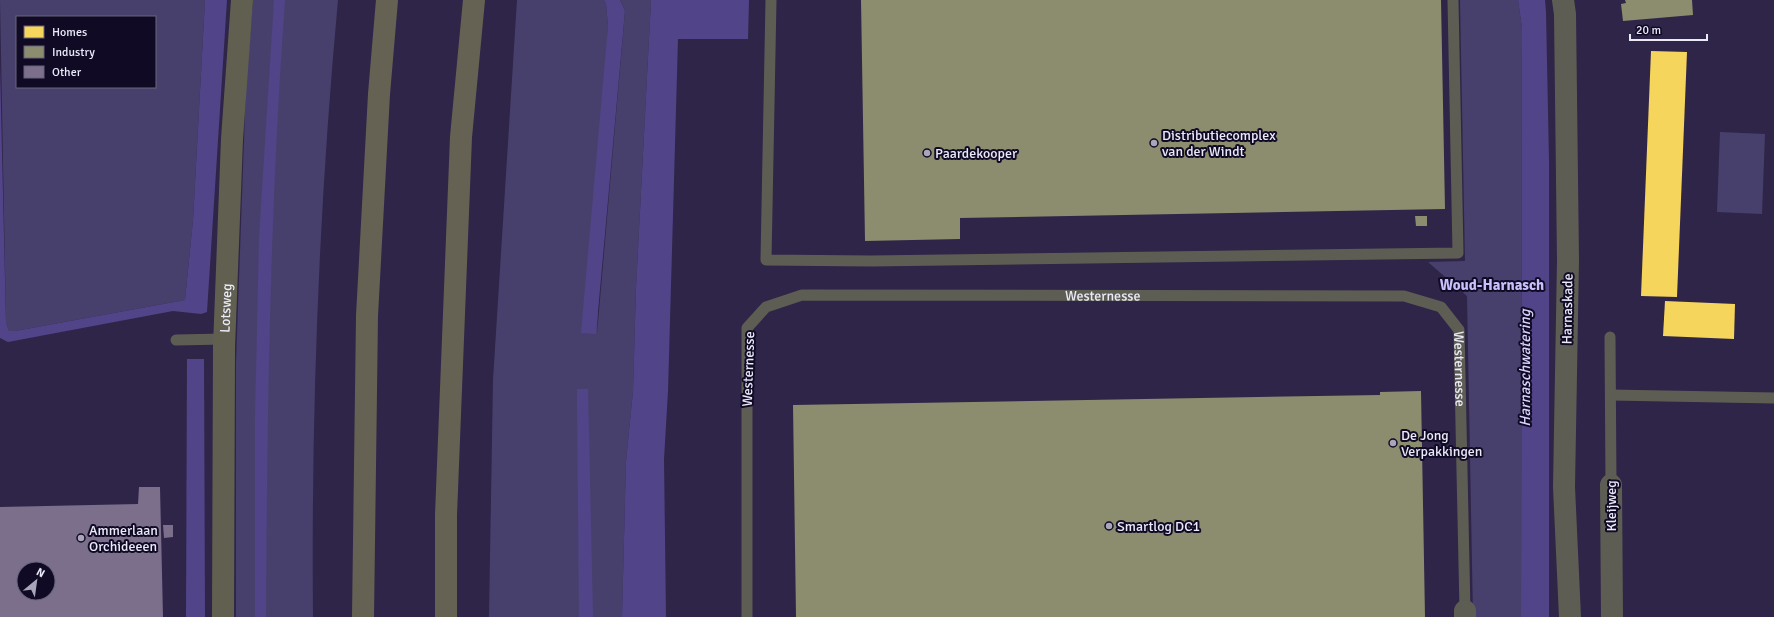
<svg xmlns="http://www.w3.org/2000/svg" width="1774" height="617" viewBox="0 0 1774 617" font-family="Signika,sans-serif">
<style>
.green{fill:#48406c;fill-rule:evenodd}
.water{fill:#524488}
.homes{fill:#f6d55c}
.industry{fill:#8c8c6e}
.building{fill:#7b6f8c;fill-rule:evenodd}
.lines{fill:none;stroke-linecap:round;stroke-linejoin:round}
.lane{stroke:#5e5d54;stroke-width:11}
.street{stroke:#5e5d54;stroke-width:22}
.secondary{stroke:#616050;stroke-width:22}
.highway{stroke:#656253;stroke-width:22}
.poi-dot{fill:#a9a5bb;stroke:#100a25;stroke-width:1.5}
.labels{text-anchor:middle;stroke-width:4;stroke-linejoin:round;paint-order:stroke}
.poi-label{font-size:14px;fill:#ebeaf9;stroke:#100a25;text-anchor:start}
.street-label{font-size:14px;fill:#ebeaf9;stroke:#100a25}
.neighbourhood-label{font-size:15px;font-weight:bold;fill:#c8c0fd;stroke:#100a25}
.water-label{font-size:15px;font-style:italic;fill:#d8d3fc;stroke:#100a25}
</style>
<rect width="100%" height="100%" fill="#2f2548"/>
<g class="green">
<path d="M0 0H205L193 220 185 300 15 331H9L6 322ZM17 17H155V87H17Z"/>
<path d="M253 0H338C319 205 311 411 313 617H236V363L246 85Z"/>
<polygon points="517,0 604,0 606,4 608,26 597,334 625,11 620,0 651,0 636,288 633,391 626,461 622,617 489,617 493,380"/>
<polygon points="1460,0 1518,0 1522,28 1521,617 1473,617 1467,296 1428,262 1465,261"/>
<polygon points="1720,132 1765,134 1762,214 1717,212"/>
</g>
<g class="water">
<polygon points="205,0 227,0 207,312 201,314 173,311 8,342 0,338 0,66 6,322 9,331 15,331 185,300 193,220"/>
<path d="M274 0H285C270 205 267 411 266 617H255V418L259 238Z"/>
<polygon points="604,0 620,0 625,11 596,334 581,333 608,26 606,4"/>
<polygon points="651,0 749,0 748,39 678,39 668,391 664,459 666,617 622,617 626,461 633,391 636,288"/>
<polygon points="1518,0 1545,0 1546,12 1549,161 1549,617 1521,617 1522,28"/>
<polygon points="187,359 204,359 205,617 186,617"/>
<polygon points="577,389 588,389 593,617 579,617"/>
</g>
<g class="homes">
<polygon points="1651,51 1687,52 1677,297 1641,296"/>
<polygon points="1665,301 1735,304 1734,339 1663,336"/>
</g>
<g class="industry">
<polygon points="861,0 1441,0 1445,209 960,218 960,239 865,241"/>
<polygon points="1625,0 1692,0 1693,15 1623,21 1621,4 1626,3"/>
<polygon points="1415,216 1427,216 1427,226 1416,226"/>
<polygon points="1421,391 1425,617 796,617 793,405 1380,395 1380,392"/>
</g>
<g class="building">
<path d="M139 487H160L163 617H0V507L138 504ZM24 569H48V593H24Z"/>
<polygon points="163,525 173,525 173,537 164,538"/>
</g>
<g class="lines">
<g class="lane">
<polyline points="771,0 766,260 871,261 1458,253 1453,0"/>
<polyline points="1610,337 1611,485"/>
<polyline points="176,340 224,339"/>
<polyline points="1611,395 1774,398"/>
<path id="s1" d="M747 617V328L766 307 802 295 1404 296 1441 307 1459 330 1465 611"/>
</g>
<g class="street">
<polyline points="1563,0 1565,14 1568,260 1564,487 1570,617"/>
<polyline points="1611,485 1612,617"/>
<polyline points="1465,611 1465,617"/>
</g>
<path class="secondary" id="s2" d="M223 617 224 347 232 139 242 0"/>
<g class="highway">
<polyline points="363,617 367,316 379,94 387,0"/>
<polyline points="446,617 446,515 461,137 474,0"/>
</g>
</g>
<g class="poi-dot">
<circle cx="1154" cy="143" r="4"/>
<circle cx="927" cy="153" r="4"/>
<circle cx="1393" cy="443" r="4"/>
<circle cx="1109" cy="526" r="4"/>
<circle cx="81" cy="538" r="4"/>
</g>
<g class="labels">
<g class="poi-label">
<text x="1162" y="140">Distributiecomplex<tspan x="1162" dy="16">van der Windt</tspan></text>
<text x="935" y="158">Paardekooper</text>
<text x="1401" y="440">De Jong<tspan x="1401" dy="16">Verpakkingen</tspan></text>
<text x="1117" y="531">Smartlog DC1</text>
<text x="89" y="535">Ammerlaan<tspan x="89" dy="16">Orchideeen</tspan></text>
</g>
<g class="street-label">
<text dy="5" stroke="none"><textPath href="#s1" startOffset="656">Westernesse</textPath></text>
<text dy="5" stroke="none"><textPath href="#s2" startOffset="309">Lotsweg</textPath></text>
<text transform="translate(1567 309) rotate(-89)" y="5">Harnaskade</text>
<text transform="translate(748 369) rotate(-88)" y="5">Westernesse</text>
<text dy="5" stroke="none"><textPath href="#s1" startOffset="1064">Westernesse</textPath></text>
<text transform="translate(1611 506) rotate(-90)" y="5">Kleijweg</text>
</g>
<g class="neighbourhood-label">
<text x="1492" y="290">Woud-Harnasch</text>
</g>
<g class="water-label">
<text transform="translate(1525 368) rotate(-90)" y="5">Harnaschwatering</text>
</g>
</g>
<rect x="16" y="16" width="140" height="72" fill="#100a25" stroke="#68647a"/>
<rect x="24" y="26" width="20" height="12" fill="#f6d55c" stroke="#68647a"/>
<text x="52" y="36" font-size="12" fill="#ebeaf9">Homes</text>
<rect x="24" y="46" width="20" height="12" fill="#8c8c6e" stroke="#68647a"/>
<text x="52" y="56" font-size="12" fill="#ebeaf9">Industry</text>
<rect x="24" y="66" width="20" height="12" fill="#7b6f8c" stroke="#68647a"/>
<text x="52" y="76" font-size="12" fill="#ebeaf9">Other</text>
<g transform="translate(36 581) rotate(29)"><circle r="19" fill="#100a25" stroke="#68647a"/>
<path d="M0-3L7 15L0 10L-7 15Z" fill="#a9a5bb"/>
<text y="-6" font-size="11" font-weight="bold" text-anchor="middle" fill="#ebeaf9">N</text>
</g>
<path d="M1630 34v6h77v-6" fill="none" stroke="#ebeaf9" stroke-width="2"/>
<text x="1636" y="34" font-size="12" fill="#ebeaf9" stroke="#100a25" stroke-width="3" paint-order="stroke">20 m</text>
</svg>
